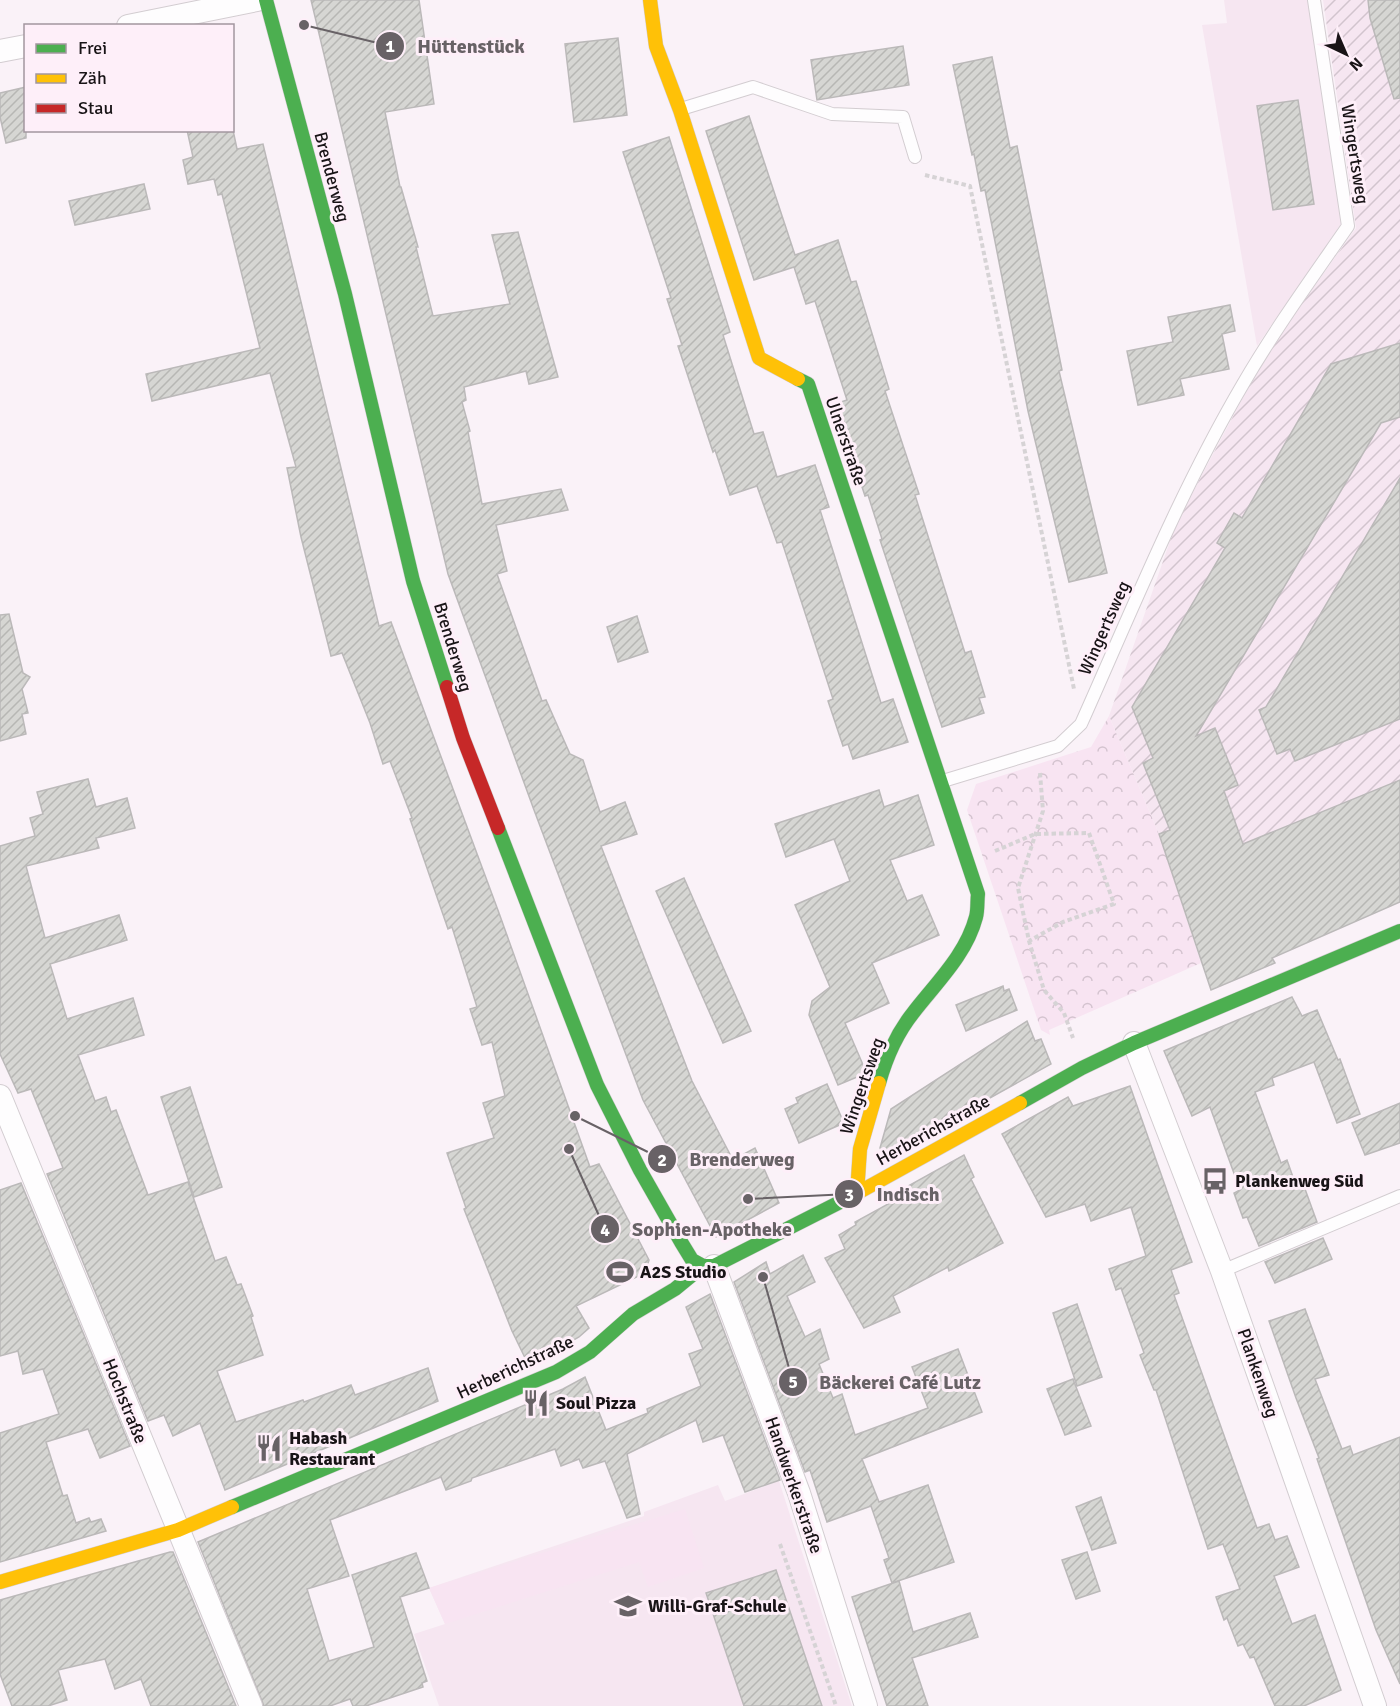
<svg xmlns="http://www.w3.org/2000/svg" width="1400" height="1706" viewBox="0 0 1400 1706" font-family="Signika,sans-serif">
<style>
.built{fill:#f6e6f1}
.industrial{fill:url(#industrial-furrows)}
.park{fill:url(#park-crowns)}
.pitch{fill:#f8e4f2}
.building{fill:url(#building-hatch);stroke:#bbb9b9;stroke-width:1.5}
.lines{fill:none;stroke-linecap:round;stroke-linejoin:round}
.lane-casing{stroke:#d3cdd1;stroke-width:14}
.street-casing{stroke:#d3cdd1;stroke-width:24}
.fast-casing{stroke:#d3cdd1;stroke-width:15}
.slow-casing{stroke:#d3cdd1;stroke-width:15}
.jam-casing{stroke:#d3cdd1;stroke-width:15}
.path{stroke:#d6d3d5;stroke-width:4;stroke-dasharray:4.5 3;stroke-linecap:butt}
.lane{stroke:#fefdfe;stroke-width:12}
.street{stroke:#fefdfe;stroke-width:22}
.fast{stroke:#4caf50;stroke-width:14}
.slow{stroke:#ffc107;stroke-width:14}
.jam{stroke:#c62828;stroke-width:14}
.labels{text-anchor:middle;stroke-width:6;stroke-linejoin:round;paint-order:stroke}
.street-label{font-size:18px;fill:#191417;stroke:#feeff9}
.poi-label{font-size:18px;font-weight:bold;fill:#191417;stroke:#feeff9;text-anchor:start}
.leader{fill:none;stroke:#686266;stroke-width:2}
.callout-dot{fill:#686266;stroke:#feeff9;stroke-width:2}
.mark-label{font-size:18px;text-anchor:middle;font-weight:bold;fill:#fff}
.callout-label{font-size:20px;text-anchor:middle;font-weight:bold;fill:#686266;stroke:#feeff9;stroke-width:6;stroke-linejoin:round;paint-order:stroke}
</style>
<defs>
<pattern id="industrial-furrows" width="10" height="10" patternUnits="userSpaceOnUse" patternTransform="scale(1.5)"><rect width="10" height="10" fill="#f6e6f1"/><path d="M-1 1l2-2M0 10L10 0M9 11l2-2" fill="none" stroke="#d2c4ce"/></pattern>
<pattern id="park-crowns" width="20" height="18" patternUnits="userSpaceOnUse" patternTransform="scale(1.5)"><rect width="20" height="18" fill="#f8e4f2"/><path d="M2 6a3 3 0 1 1 6 0M12 15a3 3 0 1 1 6 0" fill="none" stroke="#d4c3cf"/></pattern>
<pattern id="building-hatch" width="6" height="6" patternUnits="userSpaceOnUse" patternTransform="scale(1.5)"><rect width="6" height="6" fill="#d6d6d3"/><path d="M-1 1l2-2M0 6l6-6M5 7l2-2" fill="none" stroke="#b7b7b4"/></pattern>
</defs>
<rect width="100%" height="100%" fill="#faf2f8"/>
<g class="built">
<polygon points="1224,0 1308,0 1341,224 1257,346 1202,25 1227,23"/>
<polygon points="779,1481 852,1706 439,1706 414,1634 445,1624 429,1588 644,1516 644,1512 718,1485 725,1501"/>
</g>
<polygon class="industrial" points="1323,0 1400,0 1400,902 1209,984 1159,834 1109,716 1176,524 1247,390 1286,326 1356,228"/>
<polygon class="park" points="1109,716 1159,834 1201,963 1049,1030 1050,1035 1041,1030 967,810 976,784 1091,747"/>
<polygon class="pitch" points="685,1509 704,1568 648,1587 639,1562 445,1624 429,1588"/>
<g class="building">
<polygon points="311,0 419,0 434,104 385,112 400,187 401,187 418,247 416,247 433,316 510,304 492,235 518,232 558,377 529,384 526,371 464,387 466,400 462,402 470,431 468,432 482,504 561,489 568,510 496,525 507,571 497,574 542,701 546,700 570,754 583,760 600,812 625,802 637,834 601,846 692,1081 733,1160 755,1148 779,1203 716,1237 643,1100 534,810 448,574"/>
<polygon points="1368,0 1400,0 1400,98 1394,99 1370,18"/>
<polygon points="618,38 627,115 574,122 565,44"/>
<polygon points="903,46 909,85 817,100 811,60"/>
<polygon points="992,57 1010,148 1017,146 1062,370 1059,371 1107,573 1069,582 1028,411 985,190 981,191 974,154 972,155 953,65"/>
<polygon points="26,87 26,138 6,143 0,117 0,93"/>
<polygon points="1298,100 1314,204 1273,210 1257,106"/>
<polygon points="749,116 795,255 838,240 851,282 856,281 889,389 885,391 919,494 915,495 965,653 971,651 985,697 979,698 984,713 942,727 880,540 882,539 868,495 865,496 851,453 854,452 838,403 847,400 815,301 806,304 794,267 754,280 706,131"/>
<polygon points="187,130 233,130 237,149 263,144 379,626 391,622 499,913 590,1167 599,1164 649,1260 645,1273 576,1306 589,1328 579,1337 548,1355 528,1364 512,1331 464,1209 466,1208 447,1153 494,1138 483,1103 505,1096 492,1042 482,1045 470,1009 477,1007 452,927 448,929 410,819 412,818 390,761 383,764 370,723 342,653 331,656 301,537 287,468 296,467 270,373 152,401 146,374 260,348 222,194 218,195 214,179 188,184 183,160 193,157"/>
<polygon points="669,137 730,332 723,335 754,434 763,432 777,477 815,465 829,507 820,510 881,703 893,699 908,742 853,759 848,744 843,746 828,701 833,699 782,542 777,543 757,486 730,495 715,450 713,452 678,346 682,345 667,299 671,298 623,152"/>
<polygon points="144,184 150,209 75,225 69,201"/>
<polygon points="1230,305 1235,331 1222,334 1229,369 1180,379 1184,395 1138,405 1127,351 1173,342 1168,317"/>
<polygon points="1400,343 1400,417 1381,423 1196,736 1215,728 1238,785 1224,791 1243,844 1400,780 1400,902 1272,958 1275,963 1211,990 1159,834 1170,830 1143,763 1153,758 1132,707 1225,548 1217,543 1234,513 1242,518 1331,364"/>
<polygon points="1400,478 1400,719 1295,761 1290,749 1277,754 1259,710 1266,707"/>
<polygon points="9,614 23,673 30,677 22,689 28,713 22,714 26,734 0,741 0,615"/>
<polygon points="637,616 648,652 618,662 607,627"/>
<polygon points="88,779 96,807 127,798 135,828 96,838 99,848 26,866 45,938 119,915 127,940 50,964 67,1019 133,998 144,1035 78,1055 95,1101 106,1097 111,1112 116,1110 148,1195 188,1182 215,1261 226,1257 237,1285 241,1284 253,1316 251,1317 263,1355 217,1371 236,1422 303,1400 304,1402 351,1385 355,1395 428,1368 438,1401 225,1490 200,1423 173,1436 164,1415 148,1421 47,1174 63,1168 48,1131 31,1089 18,1093 0,1054 0,846 35,836 30,818 43,814 37,792"/>
<polygon points="879,790 884,807 918,795 934,845 890,860 907,901 922,895 939,935 872,963 889,1003 845,1023 864,1067 862,1075 838,1085 809,1015 812,1001 830,987 795,905 850,881 834,839 786,857 775,824"/>
<polygon points="684,878 751,1031 723,1043 656,891"/>
<polygon points="1003,986 1004,991 1009,989 1017,1010 966,1031 956,1005"/>
<polygon points="1292,997 1302,1016 1317,1010 1338,1060 1340,1059 1360,1114 1337,1123 1314,1062 1272,1078 1274,1085 1255,1092 1281,1163 1287,1160 1294,1180 1301,1178 1317,1222 1259,1246 1247,1217 1243,1218 1234,1193 1240,1190 1210,1107 1192,1116 1164,1051"/>
<polygon points="1027,1021 1035,1041 1041,1039 1051,1064 884,1157 880,1148 891,1109"/>
<polygon points="827,1084 844,1123 799,1143 785,1109 798,1103 796,1098"/>
<polygon points="1130,1086 1192,1262 1171,1270 1179,1293 1174,1295 1257,1528 1269,1524 1275,1540 1287,1536 1299,1567 1274,1576 1292,1624 1315,1615 1341,1690 1304,1706 1275,1706 1254,1657 1250,1658 1243,1644 1238,1646 1227,1618 1224,1620 1216,1597 1240,1589 1223,1544 1208,1549 1156,1390 1154,1390 1140,1355 1144,1353 1121,1288 1116,1290 1109,1269 1146,1256 1131,1207 1091,1221 1085,1204 1046,1217 1002,1134 1068,1097 1073,1106"/>
<polygon points="190,1087 222,1187 194,1197 161,1097"/>
<polygon points="1400,1103 1400,1143 1365,1155 1352,1123"/>
<polygon points="964,1155 974,1177 971,1179 1003,1243 949,1271 948,1267 893,1296 900,1312 864,1328 825,1258 845,1249 839,1235 856,1225 855,1222 901,1197 899,1191"/>
<polygon points="21,1183 130,1446 100,1458 88,1429 46,1442 63,1496 67,1495 76,1523 89,1518 91,1522 101,1519 106,1531 0,1562 0,1433 59,1414 43,1369 23,1374 18,1351 0,1356 0,1190"/>
<polygon points="1323,1238 1332,1259 1275,1283 1265,1262"/>
<polygon points="803,1255 815,1282 787,1296 805,1337 820,1329 829,1359 819,1364 833,1398 842,1394 855,1435 928,1408 912,1367 958,1349 982,1412 862,1459 879,1502 928,1485 954,1562 892,1583 884,1560 889,1558 871,1506 827,1522 810,1470 805,1472 734,1282 766,1262 770,1274"/>
<polygon points="710,1294 780,1480 745,1492 723,1435 703,1442 696,1420 627,1454 640,1514 627,1518 605,1461 583,1468 579,1459 561,1466 555,1449 472,1478 471,1481 446,1490 441,1477 330,1520 349,1576 307,1589 329,1661 374,1647 352,1575 416,1553 429,1588 400,1597 427,1681 422,1683 423,1687 366,1706 353,1706 350,1699 330,1706 264,1706 198,1542 563,1389 585,1377 606,1430 648,1413 647,1409 701,1386 689,1354 703,1349 686,1307"/>
<polygon points="1077,1304 1102,1377 1077,1386 1053,1313"/>
<polygon points="1305,1309 1329,1375 1315,1379 1342,1449 1350,1446 1353,1455 1400,1437 1400,1684 1376,1630 1317,1459 1319,1458 1296,1398 1269,1321"/>
<polygon points="1073,1379 1091,1426 1065,1435 1047,1389"/>
<polygon points="1101,1497 1116,1543 1092,1550 1076,1507"/>
<polygon points="170,1552 173,1552 236,1706 151,1706 141,1679 115,1689 105,1659 58,1670 67,1700 48,1706 12,1706 0,1674 0,1600"/>
<polygon points="1087,1552 1100,1591 1076,1599 1062,1560"/>
<polygon points="776,1570 822,1706 744,1706 706,1593"/>
<polygon points="899,1581 913,1632 970,1613 978,1637 912,1658 928,1706 887,1706 852,1597"/>
</g>
<g class="lines">
<defs>
<g id="lane">
<polyline points="681,109 753,87 832,114 903,117 915,157"/>
<path d="M943 781 1058 746 1081 724C1132 610 1179 493 1243 384 1275 329 1312 278 1348 226L1314 0"/>
<polyline points="1222,1271 1400,1196"/>
</g>
<g id="street">
<polyline points="128,26 257,0"/>
<polyline points="0,51 26,46"/>
<polyline points="1134,1043 1222,1271 1375,1706"/>
<polyline points="0,1096 251,1706"/>
<polyline points="714,1266 799,1493 866,1706"/>
</g>
<g id="fast">
<polyline points="266,0 345,294 413,581 447,687"/>
<path d="M798 379 808 384 978 894C977 901 978 910 976 917 966 955 936 983 913 1013 897 1033 886 1058 879 1083"/>
<polyline points="498,828 597,1085 640,1170 681,1242 692,1260 703,1266"/>
<polyline points="1020,1103 1082,1068 1134,1043 1400,931"/>
<polyline points="232,1507 556,1372 590,1352 633,1314 675,1289 703,1266 714,1266 852,1196"/>
</g>
<g id="slow">
<polyline points="650,0 656,46 680,110 759,358 798,379"/>
<polyline points="857,1193 860,1149 879,1083"/>
<polyline points="852,1196 1020,1103"/>
<polyline points="0,1582 178,1530 232,1507"/>
</g>
<polyline id="jam" points="447,687 463,738 498,828"/>
</defs>
<use href="#lane" class="lane-casing"/>
<use href="#street" class="street-casing"/>
<use href="#fast" class="fast-casing"/>
<use href="#slow" class="slow-casing"/>
<use href="#jam" class="jam-casing"/>
<g class="path">
<polyline points="925,175 970,186 1074,689"/>
<polyline points="1040,773 1043,811 1018,888 1029,941 1044,990 1064,1013 1073,1038"/>
<polyline points="995,851 1035,834 1089,833 1114,904 1063,922 1029,941"/>
<polyline points="780,1544 836,1706"/>
</g>
<use href="#lane" class="lane"/>
<use href="#street" class="street"/>
<use href="#fast" class="fast"/>
<use href="#slow" class="slow"/>
<use href="#jam" class="jam"/>
</g>
<defs>
<symbol id="bus-bare" viewBox="-9 -9 18 18"><path d="M-5-6H5V4H4V6H2V4H-2V6H-4V4H-5ZM-3.5-4V0h7V-4ZM-3.5 1.2v1.5H-2V1.2ZM2 1.2v1.5H3.5V1.2Z" fill="#686266" stroke="#feeff9" stroke-width="2.5" paint-order="stroke"/></symbol>
<symbol id="stadium-bare" viewBox="-9 -9 18 18"><path d="M0-5a6.5 5 0 1 0 0 10a6.5 5 0 1 0 0-10ZM-3.5-1.8h7v3.6h-7Z" fill="#686266" stroke="#feeff9" stroke-width="2.5" paint-order="stroke"/></symbol>
<symbol id="restaurant-bare" viewBox="-9 -9 18 18"><path d="M-5-6h1v4h1v-4h1v4h1v-4h1v5L-1.5 .5V6h-2V.5L-5-1ZM5-6V6H3V1.5H1.5Q1.5-4 5-6Z" fill="#686266" stroke="#feeff9" stroke-width="2.5" paint-order="stroke"/></symbol>
<symbol id="school-bare" viewBox="-9 -9 18 18"><path d="M0-5L7-2L0 1L-7-2ZM-4 1L0 2.5L4 1V4Q0 6-4 4Z" fill="#686266" stroke="#feeff9" stroke-width="2.5" paint-order="stroke"/></symbol>
</defs>
<g fill-rule="evenodd">
<use href="#bus-bare" x="1196" y="1162" width="38" height="38"/>
<use href="#stadium-bare" x="601" y="1253" width="38" height="38"/>
<use href="#restaurant-bare" x="517" y="1384" width="38" height="38"/>
<use href="#restaurant-bare" x="250" y="1429" width="38" height="38"/>
<use href="#school-bare" x="609" y="1587" width="38" height="38"/>
</g>
<g class="labels">
<g class="street-label">
<text transform="translate(1355 154) rotate(81)" y="6">Wingertsweg</text>
<text transform="translate(332 177) rotate(75)" y="6">Brenderweg</text>
<text transform="translate(846 441) rotate(71)" y="6">Ulnerstraße</text>
<text transform="translate(1104 628) rotate(-66)" y="6">Wingertsweg</text>
<text transform="translate(453 647) rotate(73)" y="6">Brenderweg</text>
<text transform="translate(862 1086) rotate(-71)" y="6">Wingertsweg</text>
<text transform="translate(933 1130) rotate(-29)" y="6">Herberichstraße</text>
<text transform="translate(515 1367) rotate(-25)" y="6">Herberichstraße</text>
<text transform="translate(1258 1373) rotate(71)" y="6">Plankenweg</text>
<text transform="translate(125 1401) rotate(68)" y="6">Hochstraße</text>
<text transform="translate(794 1485) rotate(71)" y="6">Handwerkerstraße</text>
</g>
<g class="poi-label">
<text x="1235" y="1187">Plankenweg Süd</text>
<text x="640" y="1278">A2S Studio</text>
<text x="556" y="1409">Soul Pizza</text>
<text x="289" y="1444">Habash<tspan x="289" dy="21">Restaurant</tspan></text>
<text x="648" y="1612">Willi-Graf-Schule</text>
</g>
</g>
<path class="leader" d="M304 25L390 46M575 1116L662 1159M748 1199L849 1194M569 1149L605 1229M763 1277L793 1382"/>
<g class="callout-dot">
<circle cx="304" cy="25" r="6"/>
<circle cx="575" cy="1116" r="6"/>
<circle cx="748" cy="1199" r="6"/>
<circle cx="569" cy="1149" r="6"/>
<circle cx="763" cy="1277" r="6"/>
<circle cx="390" cy="46" r="15"/>
<circle cx="662" cy="1159" r="15"/>
<circle cx="849" cy="1194" r="15"/>
<circle cx="605" cy="1229" r="15"/>
<circle cx="793" cy="1382" r="15"/>
</g>
<g class="mark-label">
<text x="390" y="52">1</text>
<text x="662" y="1166">2</text>
<text x="849" y="1201">3</text>
<text x="605" y="1236">4</text>
<text x="793" y="1388">5</text>
</g>
<g class="callout-label">
<text x="471" y="53">Hüttenstück</text>
<text x="742" y="1166">Brenderweg</text>
<text x="908" y="1201">Indisch</text>
<text x="712" y="1236">Sophien-Apotheke</text>
<text x="900" y="1389">Bäckerei Café Lutz</text>
</g>
<rect x="24" y="24" width="210" height="108" fill="#feeff9" stroke="#a2979f" stroke-width="1.5"/>
<rect x="36" y="44" width="30" height="9" fill="#4caf50" stroke="#a2979f" stroke-width="1.5"/>
<text x="78" y="54" font-size="18" fill="#191417">Frei</text>
<rect x="36" y="74" width="30" height="9" fill="#ffc107" stroke="#a2979f" stroke-width="1.5"/>
<text x="78" y="84" font-size="18" fill="#191417">Zäh</text>
<rect x="36" y="104" width="30" height="9" fill="#c62828" stroke="#a2979f" stroke-width="1.5"/>
<text x="78" y="114" font-size="18" fill="#191417">Stau</text>
<g transform="translate(1346 54) rotate(136)" stroke="#feeff9" stroke-width="4.5" paint-order="stroke">
<path d="M0-4.5L10 22L0 15L-10 22Z" fill="#191417"/>
<text y="-9" font-size="16" font-weight="bold" text-anchor="middle" fill="#191417">N</text>
</g>
</svg>
